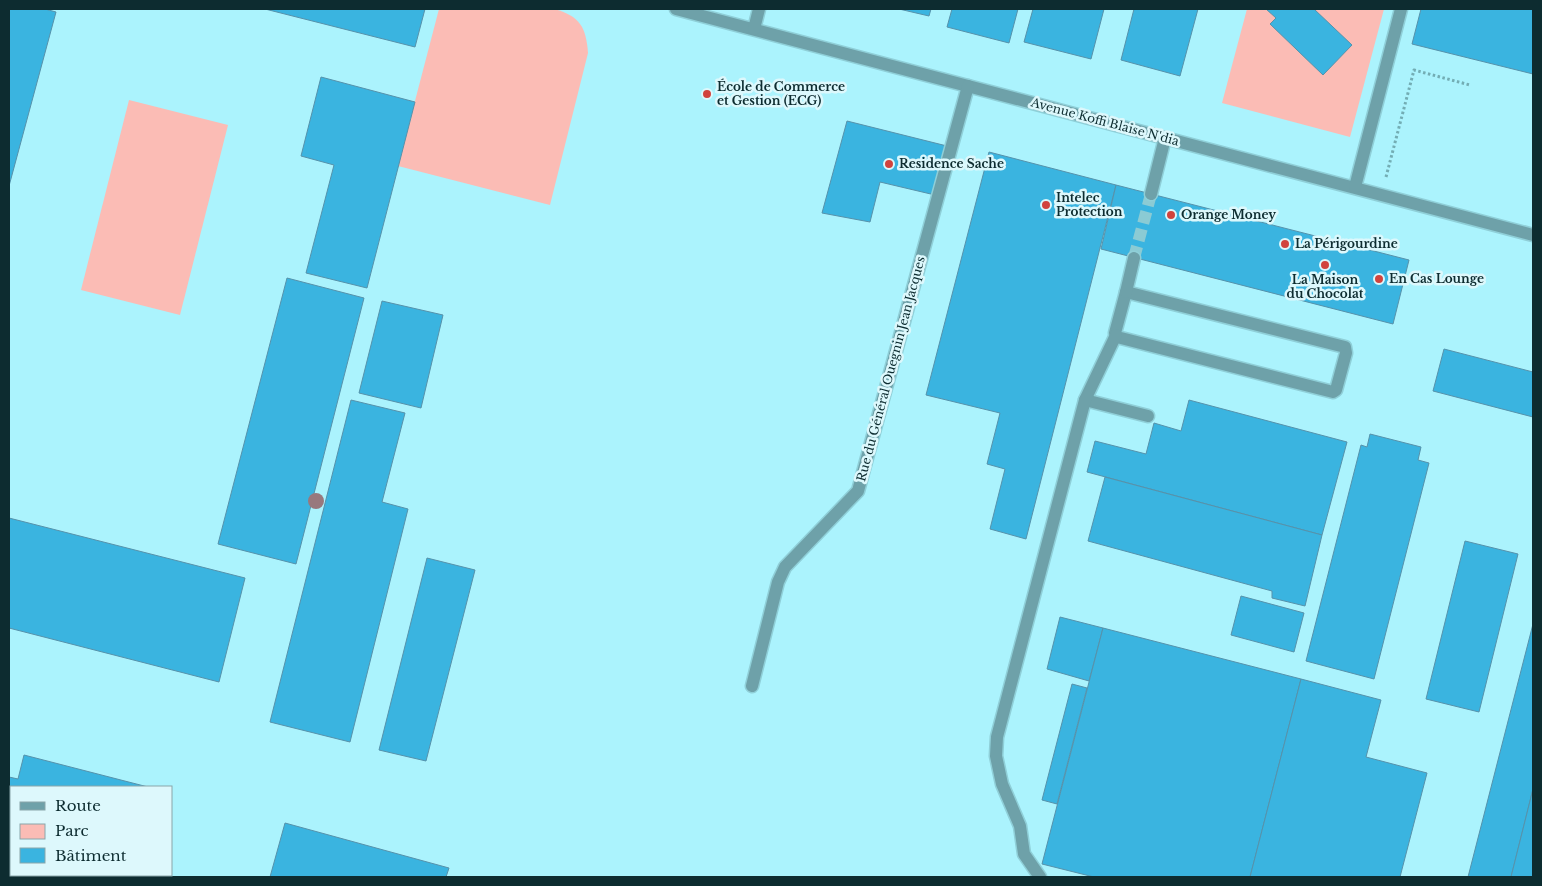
<svg xmlns="http://www.w3.org/2000/svg" width="1542" height="886" viewBox="0 0 1542 886" font-family="'Libre Baskerville',serif">
<style>
.green{fill:#fbbcb5}
.building{fill:#3ab4e0;stroke:#5692ab}
.lines{fill:none;stroke-linecap:round;stroke-linejoin:round}
.minor-tunnel{stroke:#8bcbd4;stroke-width:12;stroke-dasharray:12 6;stroke-linecap:butt}
.minor-casing{stroke:#8fcfd8;stroke-width:15}
.path{stroke:#73adb4;stroke-width:3;stroke-dasharray:2.5 2.5;stroke-linecap:butt}
.minor{stroke:#6ea1a9;stroke-width:12}
.tree{fill:#98787d}
.poi-dot{fill:#d1433d;stroke:#ddf8fc;stroke-width:2}
.labels{text-anchor:middle;stroke-width:5;stroke-linejoin:round;paint-order:stroke}
.poi-label{font-size:12px;font-weight:bold;fill:#0d2c30;stroke:#ddf8fc;text-anchor:start}
.street-label{font-size:12px;fill:#0d2c30;stroke:#ddf8fc}
</style>
<rect width="100%" height="100%" fill="#abf3fd"/>
<g class="green">
<path d="M439 9H554C580 16 586 27 588 53L550 205 398 166Z"/>
<polygon points="1247,9 1384,9 1350,137 1222,103"/>
<polygon points="129,100 228,125 180,315 81,290"/>
</g>
<g class="building">
<polygon points="9,9 45,9 56,12 9,186"/>
<polygon points="265,9 425,9 415,47"/>
<polygon points="899,9 931,9 929,16"/>
<polygon points="952,9 1018,9 1009,43 947,27"/>
<polygon points="1033,9 1104,9 1091,59 1024,42"/>
<polygon points="1134,9 1198,9 1180,76 1121,60"/>
<polygon points="1266,9 1314,9 1352,45 1323,75 1270,24 1276,18"/>
<polygon points="1421,9 1533,9 1533,74 1412,44"/>
<polygon points="321,77 415,102 367,288 306,273 334,165 301,156"/>
<polygon points="847,121 947,146 935,195 880,182 870,222 822,213"/>
<polygon points="989,152 1116,185 1026,539 990,529 1005,469 987,464 1000,413 926,395"/>
<polygon points="1116,185 1409,260 1393,324 1101,249"/>
<polygon points="287,278 364,298 296,564 218,544"/>
<polygon points="382,301 443,315 421,408 359,393"/>
<polygon points="1444,349 1533,372 1533,417 1433,391"/>
<polygon points="351,400 405,413 382,502 408,509 350,742 270,722"/>
<polygon points="1189,400 1347,442 1322,535 1087,472 1095,441 1146,454 1154,423 1181,431"/>
<polygon points="1370,434 1421,447 1418,460 1429,463 1374,679 1306,661 1361,445 1367,447"/>
<polygon points="1105,477 1322,535 1305,606 1272,598 1272,591 1088,541"/>
<polygon points="9,518 245,578 219,682 9,628"/>
<polygon points="1465,541 1518,554 1479,712 1426,699"/>
<polygon points="427,558 475,570 426,761 379,750"/>
<polygon points="1241,596 1304,613 1294,652 1231,635"/>
<polygon points="1060,617 1103,628 1089,681 1047,669"/>
<polygon points="1533,624 1533,789 1511,877 1468,877"/>
<polygon points="1103,628 1301,679 1250,877 1094,877 1042,864"/>
<polygon points="1301,679 1381,700 1366,757 1427,773 1400,877 1250,877"/>
<polygon points="1072,684 1087,688 1057,804 1042,800"/>
<polygon points="24,755 148,787 11,787 11,863 9,863 9,777 18,779"/>
<polygon points="1533,789 1533,877 1511,877"/>
<polygon points="285,823 449,868 446,877 270,877"/>
<polygon points="56,875 153,875 153,877 66,877"/>
</g>
<g class="lines">
<polyline class="minor-tunnel" points="1134,258 1151,194"/>
<defs>
<g id="minor">
<polyline points="676,9 1533,235"/>
<polyline points="754,29 759,9"/>
<polyline points="1355,187 1401,9"/>
<polyline points="1151,194 1165,138"/>
<polygon points="1126,292 1345,347 1346,353 1336,390 1333,392 1117,337 1115,333"/>
<polyline points="1126,292 1134,258"/>
<polyline points="1085,400 1148,416"/>
<polyline points="752,686 778,582 785,567 858,491 968,86"/>
<polyline points="1040,877 1024,854 1020,826 1002,784 996,756 997,737 1085,400 1116,335"/>
</g>
</defs>
<use href="#minor" class="minor-casing"/>
<polyline class="path" points="1386,177 1414,70 1470,85"/>
<use href="#minor" class="minor"/>
</g>
<circle class="tree" cx="316" cy="501" r="8"/>
<g class="poi-dot">
<circle cx="707" cy="94" r="5"/>
<circle cx="889" cy="164" r="5"/>
<circle cx="1046" cy="205" r="5"/>
<circle cx="1171" cy="215" r="5"/>
<circle cx="1285" cy="244" r="5"/>
<circle cx="1325" cy="265" r="5"/>
<circle cx="1379" cy="279" r="5"/>
</g>
<g class="labels">
<g class="poi-label">
<text x="717" y="91">École de Commerce<tspan x="717" dy="14">et Gestion (ECG)</tspan></text>
<text x="899" y="168">Residence Sache</text>
<text x="1056" y="202">Intelec<tspan x="1056" dy="14">Protection</tspan></text>
<text x="1181" y="219">Orange Money</text>
<text x="1295" y="248">La Périgourdine</text>
<text x="1389" y="283">En Cas Lounge</text>
<text x="1325" y="284" text-anchor="middle">La Maison<tspan x="1325" dy="14">du Chocolat</tspan></text>
</g>
<g class="street-label">
<text transform="translate(1105 122) rotate(15)" y="4">Avenue Koffi Blaise N'dia</text>
<text transform="translate(891 369) rotate(-75)" y="4">Rue du Général Ouegnin Jean Jacques</text>
</g>
</g>
<rect width="1542" height="886" fill="none" stroke="#0d2c30" stroke-width="20"/>
<rect x="10" y="786" width="162" height="90" fill="#ddf8fc" stroke="#8aa6aa"/>
<rect x="20" y="802" width="25" height="8" fill="#6ea1a9" stroke="#8aa6aa"/>
<text x="55" y="811" font-size="15" fill="#0d2c30">Route</text>
<rect x="20" y="824" width="25" height="15" fill="#fbbcb5" stroke="#8aa6aa"/>
<text x="55" y="836" font-size="15" fill="#0d2c30">Parc</text>
<rect x="20" y="848" width="25" height="15" fill="#3ab4e0" stroke="#8aa6aa"/>
<text x="55" y="861" font-size="15" fill="#0d2c30">Bâtiment</text>
</svg>
